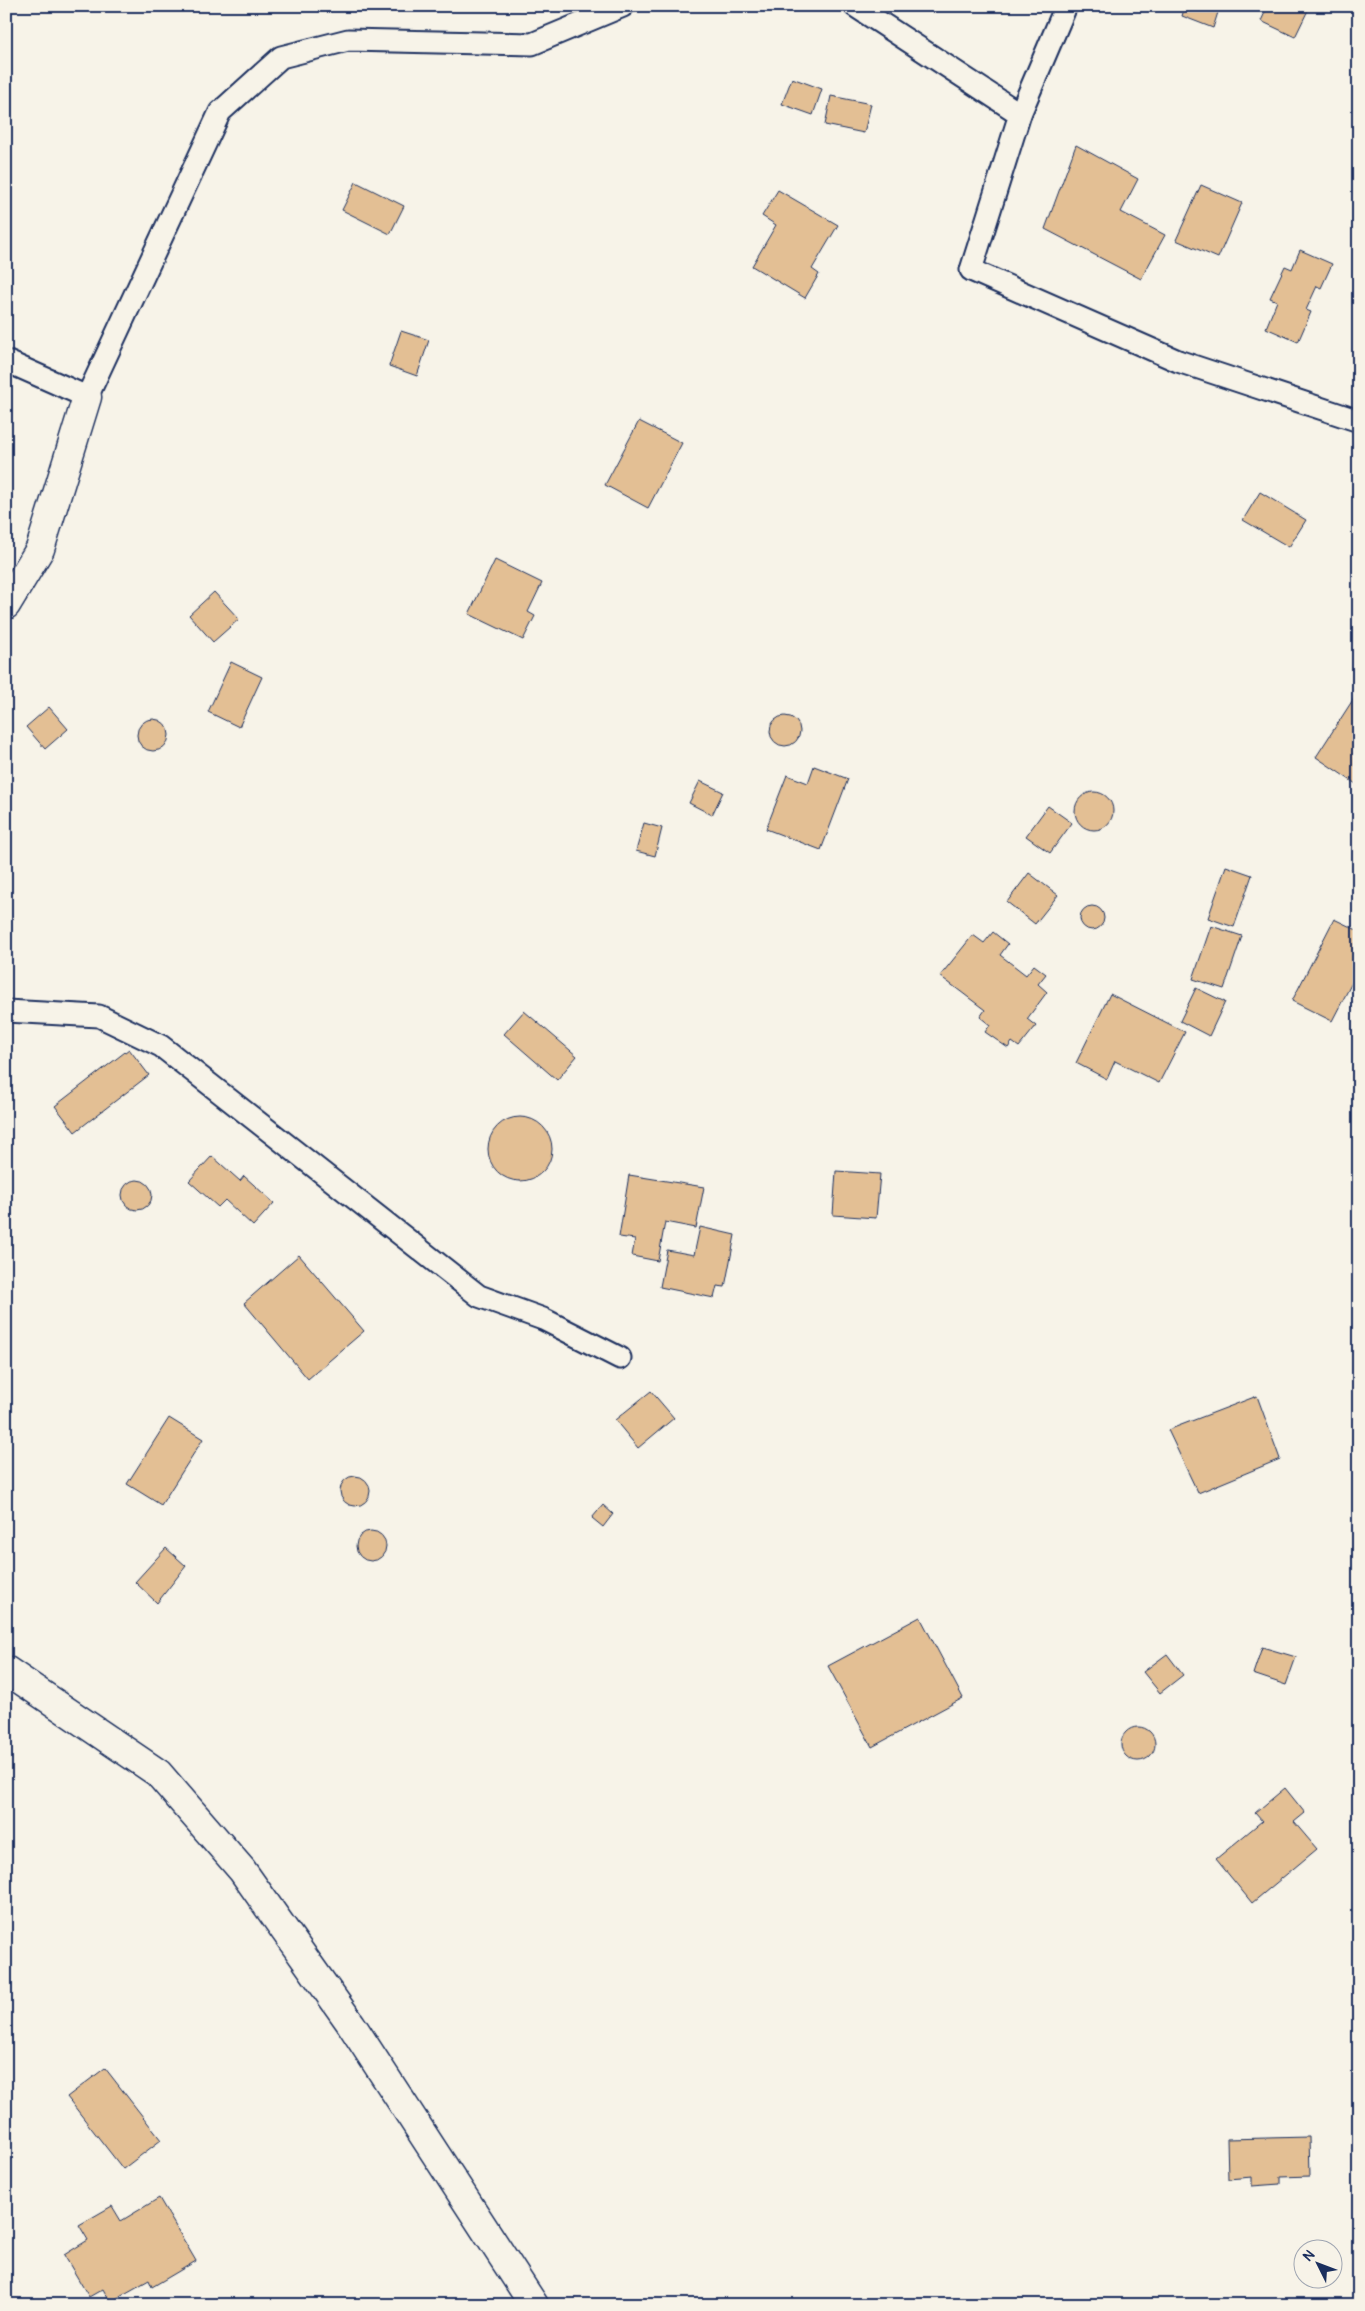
<svg xmlns="http://www.w3.org/2000/svg" width="1365" height="2311" viewBox="0 0 1365 2311" font-family="Pangolin,sans-serif">
<style>
.building{fill:#e3bf94;stroke:#1b2f5e}
.lines{fill:none;stroke-linecap:round;stroke-linejoin:round}
.service-casing{stroke:#1b2f5e;stroke-width:25}
.minor-casing{stroke:#1b2f5e;stroke-width:31}
.service{stroke:#f7f3e8;stroke-width:21}
.minor{stroke:#f7f3e8;stroke-width:28}
</style>
<rect width="100%" height="100%" fill="#f7f3e8"/>
<filter id="ink" filterUnits="userSpaceOnUse"><feTurbulence type="fractalNoise" baseFrequency=".02" numOctaves="2"/><feDisplacementMap in="SourceGraphic" scale="10" xChannelSelector="R" yChannelSelector="G"/><feConvolveMatrix kernelMatrix="1 2 1 2 8 2 1 2 1" color-interpolation-filters="sRGB"/></filter>
<g filter="url(#ink)">
<g class="building">
<polygon points="1185,6 1220,6 1213,28 1182,16"/>
<polygon points="1268,6 1310,6 1295,37 1261,21"/>
<polygon points="792,78 822,89 813,115 782,104"/>
<polygon points="831,96 871,104 864,133 825,125"/>
<polygon points="1076,145 1138,179 1121,212 1165,235 1141,279 1045,229"/>
<polygon points="356,182 404,206 390,234 342,210"/>
<polygon points="1201,185 1242,203 1218,258 1176,240"/>
<polygon points="778,190 838,225 812,269 819,274 805,298 752,266 776,225 762,216"/>
<polygon points="1300,250 1332,264 1321,288 1317,286 1306,310 1311,312 1298,342 1266,328 1277,301 1270,298 1285,266 1292,269"/>
<polygon points="401,331 429,340 417,376 389,366"/>
<polygon points="639,421 682,443 648,508 605,485"/>
<polygon points="1260,492 1306,520 1289,547 1243,520"/>
<polygon points="495,560 542,583 528,612 535,616 523,640 469,614"/>
<polygon points="214,592 239,619 213,642 189,615"/>
<polygon points="231,662 262,677 239,727 208,712"/>
<polygon points="1356,695 1359,697 1359,786 1316,757"/>
<polygon points="49,707 68,729 45,749 26,727"/>
<circle cx="785" cy="731" r="15"/>
<circle cx="153" cy="735" r="16"/>
<polygon points="814,766 848,779 821,850 766,829 787,775 808,783"/>
<polygon points="700,781 723,792 712,815 689,803"/>
<circle cx="1094" cy="811" r="19"/>
<polygon points="1048,806 1072,823 1050,853 1026,836"/>
<polygon points="644,823 662,828 655,856 636,851"/>
<polygon points="1226,866 1252,875 1234,927 1208,918"/>
<polygon points="1029,873 1058,895 1035,924 1007,902"/>
<circle cx="1092" cy="918" r="12"/>
<polygon points="1334,919 1359,931 1359,969 1332,1021 1292,1001"/>
<polygon points="1211,926 1242,936 1224,989 1193,979"/>
<polygon points="993,932 1008,944 1000,955 1026,975 1034,965 1046,974 1038,984 1047,992 1027,1019 1036,1026 1019,1047 1012,1042 1008,1048 985,1032 990,1025 980,1017 985,1010 940,976 973,935 984,943"/>
<polygon points="1196,988 1225,1002 1209,1036 1180,1021"/>
<polygon points="1110,994 1185,1032 1159,1083 1115,1061 1107,1079 1076,1063"/>
<polygon points="524,1011 577,1056 557,1080 504,1034"/>
<polygon points="129,1049 149,1075 75,1132 55,1106"/>
<circle cx="520" cy="1149" r="32"/>
<polygon points="212,1156 240,1181 244,1176 274,1203 253,1226 225,1200 218,1207 189,1181"/>
<polygon points="836,1171 880,1174 876,1218 833,1215"/>
<polygon points="629,1175 704,1187 696,1228 665,1222 658,1261 632,1256 635,1239 619,1237"/>
<circle cx="137" cy="1195" r="15"/>
<polygon points="700,1227 735,1235 725,1287 717,1286 714,1298 660,1287 667,1250 694,1255"/>
<polygon points="299,1255 364,1331 308,1379 244,1303"/>
<polygon points="651,1391 674,1418 638,1448 615,1420"/>
<polygon points="1257,1396 1280,1459 1198,1493 1168,1430"/>
<polygon points="169,1418 203,1439 161,1505 127,1484"/>
<circle cx="355" cy="1491" r="15"/>
<polygon points="603,1505 613,1514 603,1527 592,1518"/>
<circle cx="371" cy="1546" r="15"/>
<polygon points="166,1548 186,1566 157,1603 135,1582"/>
<polygon points="920,1617 963,1698 872,1747 828,1666"/>
<polygon points="1262,1647 1296,1657 1286,1685 1253,1674"/>
<polygon points="1167,1654 1183,1675 1160,1693 1143,1672"/>
<circle cx="1138" cy="1744" r="17"/>
<polygon points="1285,1788 1305,1813 1294,1822 1317,1849 1252,1903 1216,1859 1262,1821 1255,1813"/>
<rect x="1355" y="2055" width="4" height="33"/>
<polygon points="105,2068 161,2140 123,2169 67,2097"/>
<polygon points="1309,2137 1310,2176 1280,2177 1280,2184 1252,2186 1252,2177 1228,2179 1227,2139"/>
<polygon points="159,2198 196,2261 152,2287 149,2280 110,2302 103,2289 89,2297 64,2255 88,2240 79,2225 112,2206 121,2221"/>
</g>
<g class="lines">
<defs>
<g id="service">
<polyline points="855,6 1020,114"/>
<polyline points="1066,6 1020,114 971,270 1178,361 1359,421"/>
<polyline points="6,361 87,397 220,112 281,57 348,40 532,44 623,6"/>
<polyline points="6,1011 99,1016 161,1046 479,1296 543,1319 620,1358"/>
</g>
<g id="minor">
<polyline points="6,605 40,549 87,397"/>
<polyline points="6,1670 158,1773 242,1870 351,2024 534,2305"/>
</g>
</defs>
<use href="#service" class="service-casing"/>
<use href="#minor" class="minor-casing"/>
<use href="#service" class="service"/>
<use href="#minor" class="minor"/>
</g>
</g>
<rect width="1365" height="2311" fill="none" stroke="#f7f3e8" stroke-width="25"/>
<rect x="12" y="12" width="1340" height="2286" fill="none" stroke="#1b2f5e" stroke-width="2" filter="url(#ink)"/>
<g transform="translate(1318 2264) rotate(312)"><circle r="24" fill="#f7f3e8" stroke="#9fa5b1"/>
<path d="M0-4L9 19L0 12L-9 19Z" fill="#1b2f5e"/>
<text y="-8" font-size="14" font-weight="bold" text-anchor="middle" fill="#1b2f5e">N</text>
</g>
</svg>
